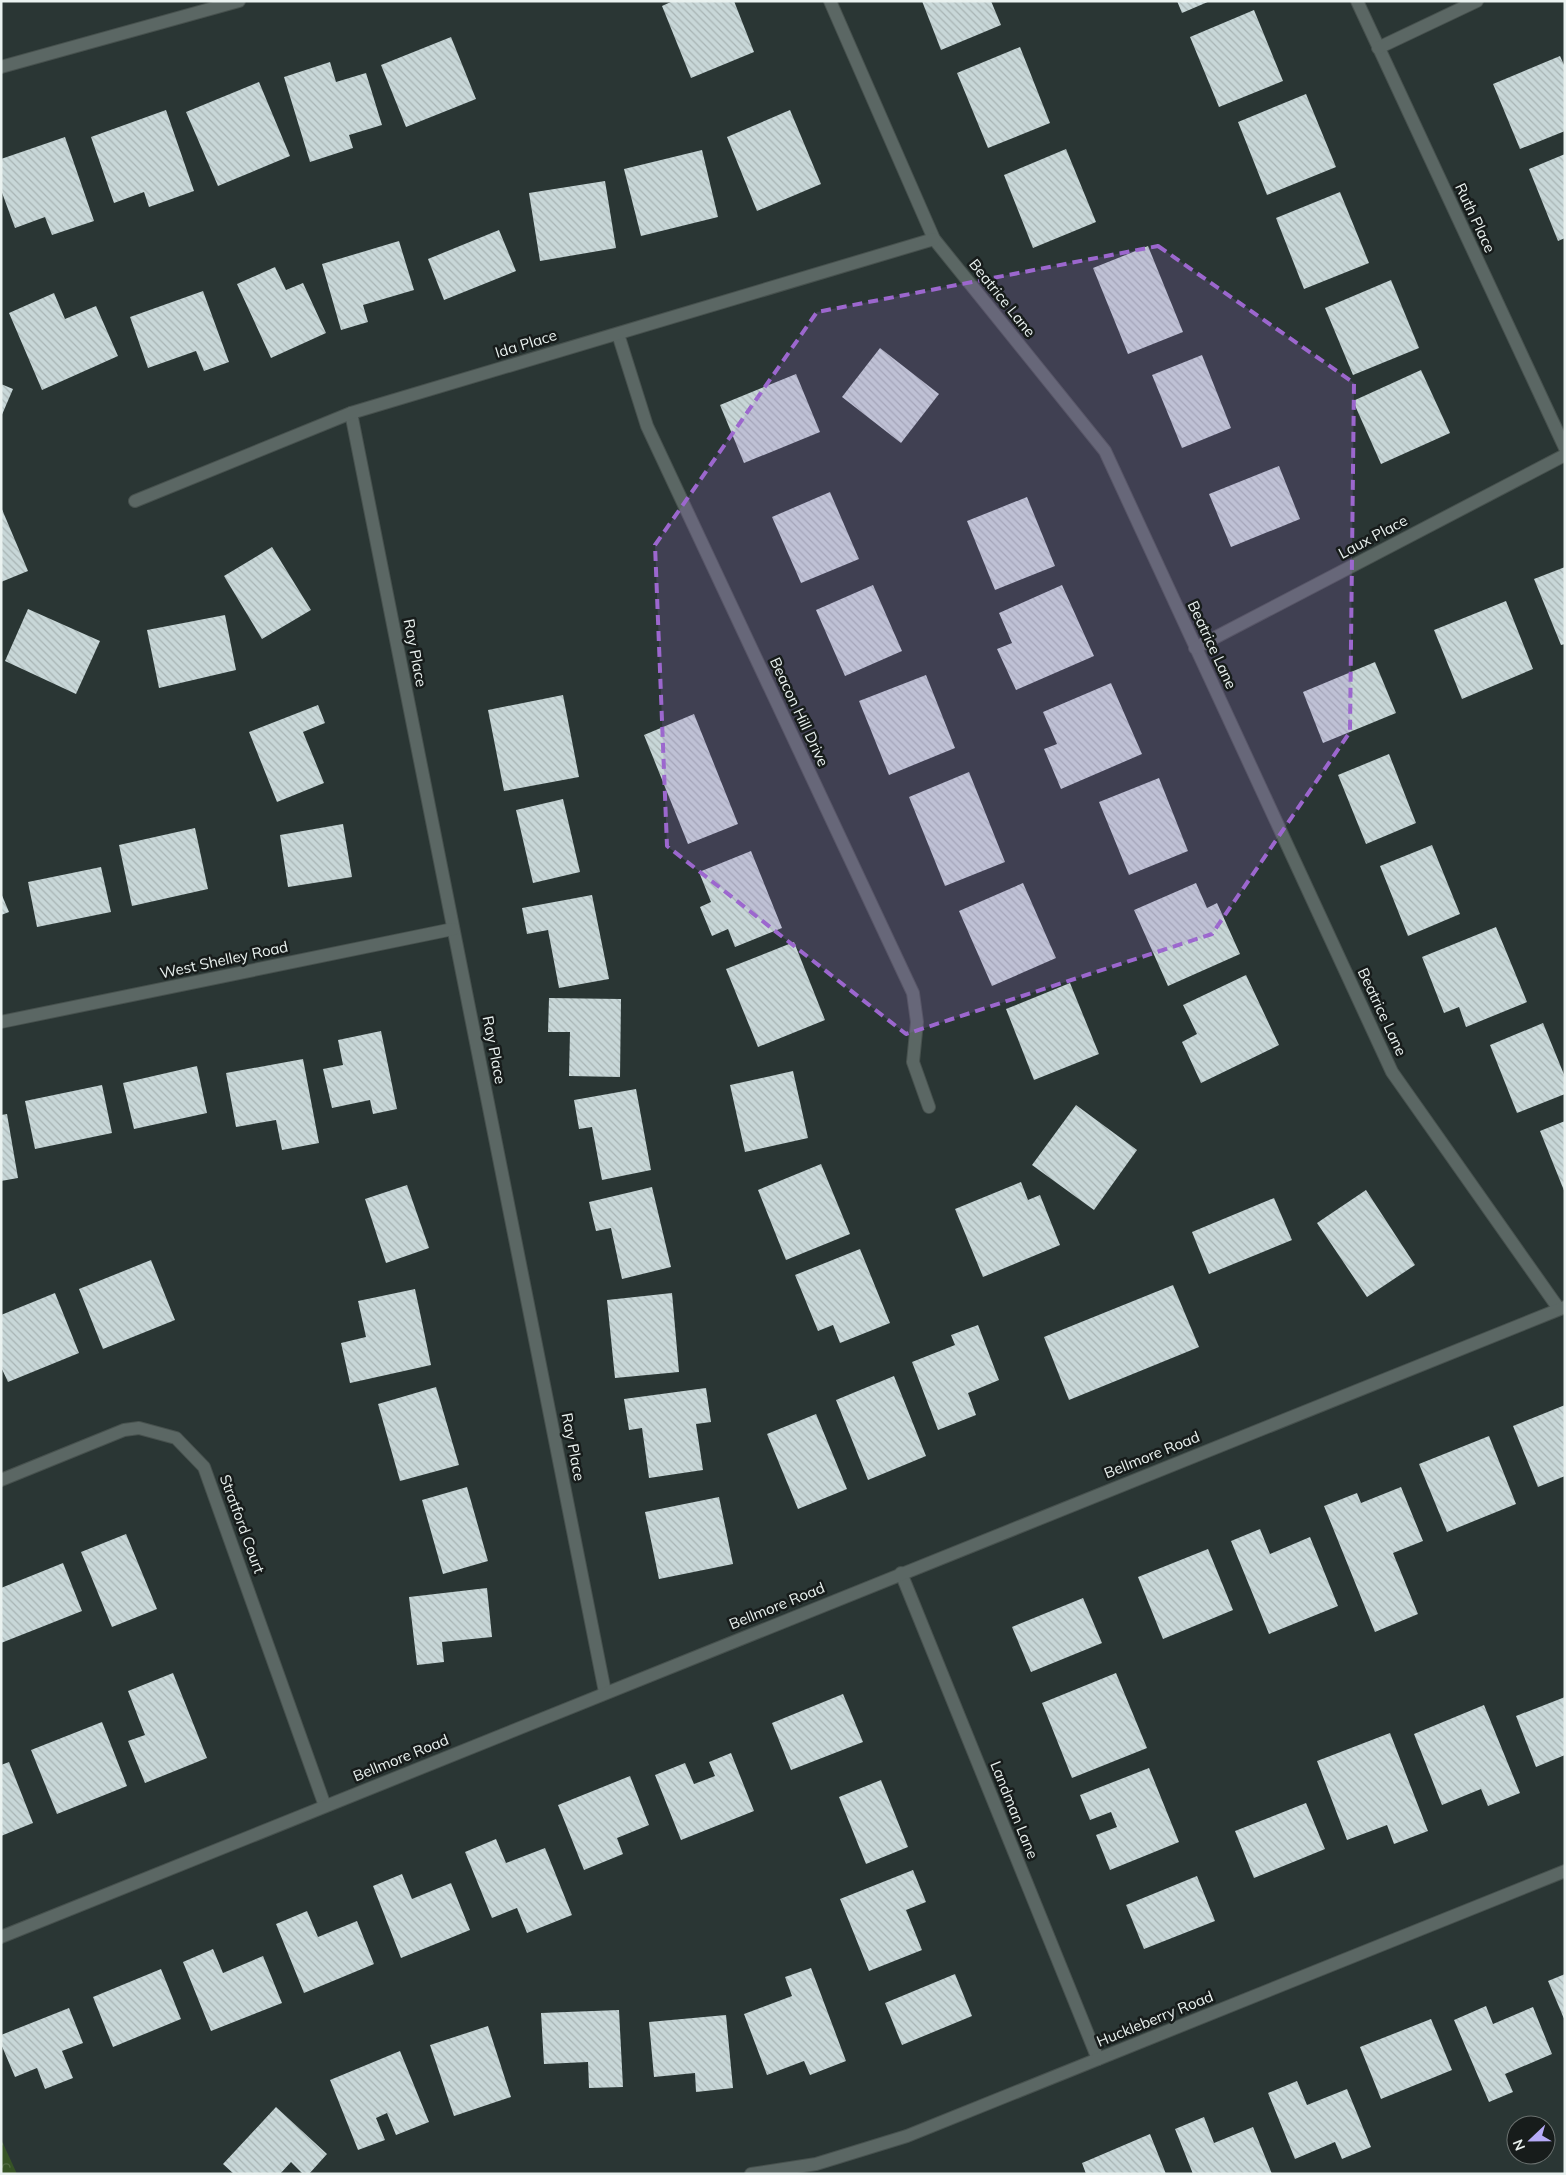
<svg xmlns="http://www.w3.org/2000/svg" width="1566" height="2175" viewBox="0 0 1566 2175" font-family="Mulish,sans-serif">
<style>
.forest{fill:url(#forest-crowns)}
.building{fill:url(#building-back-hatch)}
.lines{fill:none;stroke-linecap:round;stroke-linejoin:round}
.street-casing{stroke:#47514e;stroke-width:14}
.secondary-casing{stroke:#47514e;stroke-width:14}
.street{stroke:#5b6764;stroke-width:12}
.secondary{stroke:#5b6764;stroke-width:12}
.marked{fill:#9c67ce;fill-opacity:0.2;stroke:#9c67ce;stroke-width:4;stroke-dasharray:10 6;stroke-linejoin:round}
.labels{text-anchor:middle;stroke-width:5;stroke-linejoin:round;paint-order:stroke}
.street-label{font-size:15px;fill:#eaf2f0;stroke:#171c1b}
</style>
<defs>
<pattern id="forest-crowns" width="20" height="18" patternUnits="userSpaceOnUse" patternTransform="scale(1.25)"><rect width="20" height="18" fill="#365325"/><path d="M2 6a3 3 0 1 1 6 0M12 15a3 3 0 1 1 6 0" fill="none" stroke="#536c45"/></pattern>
<pattern id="building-back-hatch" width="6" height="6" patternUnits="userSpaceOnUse" patternTransform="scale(1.25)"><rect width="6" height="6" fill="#c8d7d8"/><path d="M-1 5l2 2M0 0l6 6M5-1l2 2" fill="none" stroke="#a8b4b4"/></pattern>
</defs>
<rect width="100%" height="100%" fill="#2a3634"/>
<polygon class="forest" points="1,2139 17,2174 1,2174"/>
<g class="building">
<polygon points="673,1 734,1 754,52 691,78 662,6"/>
<polygon points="922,1 991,1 1001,25 941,50"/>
<polygon points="1177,1 1210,1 1182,13"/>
<polygon points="1254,10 1283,81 1219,107 1190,37"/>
<polygon points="451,37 476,99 406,127 381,65"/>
<polygon points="1020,47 1050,123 988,148 957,73"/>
<polygon points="1560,56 1565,67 1565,131 1520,149 1493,84"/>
<polygon points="330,62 336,82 366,73 382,125 349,135 353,148 310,162 284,77"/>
<polygon points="259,82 290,156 218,186 186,112"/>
<polygon points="1306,94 1336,167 1267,195 1238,122"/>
<polygon points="166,110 194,191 149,207 144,192 114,203 91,137"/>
<polygon points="790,110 821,184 757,211 727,137"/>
<polygon points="65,137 94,221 52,235 45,217 15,228 1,190 1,159"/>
<polygon points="1066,149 1096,222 1033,248 1004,175"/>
<polygon points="702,150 718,217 641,236 624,169"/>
<polygon points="1565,154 1565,238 1558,241 1529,169"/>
<polygon points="605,181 616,248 540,261 529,193"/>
<polygon points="1340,192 1369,263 1304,289 1276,218"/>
<polygon points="499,230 516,271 444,300 428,259"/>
<polygon points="399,241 414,290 363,305 368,322 341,330 322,264"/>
<polygon points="1148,246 1183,332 1128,354 1093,268"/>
<polygon points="275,267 286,290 303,283 326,333 271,358 237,284"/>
<polygon points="1391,280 1419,348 1353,375 1325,308"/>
<polygon points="203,291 229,362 204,371 196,351 148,368 130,317"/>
<polygon points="54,293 65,319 96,306 118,356 42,390 9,313"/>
<polygon points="880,348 939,394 901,443 842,397"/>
<polygon points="1202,355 1231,428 1182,448 1152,375"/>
<polygon points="1421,370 1450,433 1381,464 1353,401"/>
<polygon points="796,374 820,432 744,463 720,405"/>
<polygon points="1,384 13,389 1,417"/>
<polygon points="1279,466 1300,519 1231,547 1209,494"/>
<polygon points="830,492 859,559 801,583 772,517"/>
<polygon points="1027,497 1055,566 995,590 967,521"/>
<polygon points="1,507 28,571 1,582"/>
<polygon points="272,547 311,610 262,639 224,576"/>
<polygon points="1565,567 1565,644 1561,645 1534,579"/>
<polygon points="873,585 902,651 845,676 816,610"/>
<polygon points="1062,585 1094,656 1016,690 997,649 1012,643 999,613"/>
<polygon points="1506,601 1533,669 1462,699 1434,630"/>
<polygon points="28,609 100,641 76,694 5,661"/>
<polygon points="225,615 236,670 159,688 147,630"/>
<polygon points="1375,662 1396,713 1323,743 1303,692"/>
<polygon points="926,675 955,748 889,775 859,701"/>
<polygon points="1111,683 1142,754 1061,789 1044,749 1057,744 1043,712"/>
<polygon points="563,695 579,777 504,791 488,710"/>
<polygon points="318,705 325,723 303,732 324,783 277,802 249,732"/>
<polygon points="694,714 738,824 688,844 644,735"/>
<polygon points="1389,754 1416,823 1366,844 1338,775"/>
<polygon points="969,772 1005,862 945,886 909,797"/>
<polygon points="1159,778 1188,851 1129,875 1099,802"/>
<polygon points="563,799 580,872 533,883 516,810"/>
<polygon points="343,824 352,877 288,887 280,835"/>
<polygon points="195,828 208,889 132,906 119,845"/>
<polygon points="1432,845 1460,914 1408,936 1380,866"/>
<polygon points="751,851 782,928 735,947 728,929 712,936 700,907 711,902 699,872"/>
<polygon points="101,867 111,912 37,927 28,882"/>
<polygon points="1023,883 1056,958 992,986 959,911"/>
<polygon points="1196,883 1207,908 1217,903 1240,954 1168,986 1134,910"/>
<polygon points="1,893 9,912 1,915"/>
<polygon points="592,895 609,979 559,988 548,930 527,934 522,908"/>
<polygon points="1496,927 1527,1002 1466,1027 1459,1007 1444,1013 1422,957"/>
<polygon points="794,942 825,1020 758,1047 726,969"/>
<polygon points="1246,975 1279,1045 1201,1083 1182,1042 1197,1034 1183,1005"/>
<polygon points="1070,983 1099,1054 1034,1080 1006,1009"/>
<polygon points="549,998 621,999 620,1077 569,1076 570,1032 548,1032"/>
<polygon points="1543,1023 1565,1077 1565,1094 1517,1113 1490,1045"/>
<polygon points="381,1031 397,1109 373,1114 370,1100 332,1108 323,1069 343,1065 338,1040"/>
<polygon points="303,1059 319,1143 282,1150 276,1120 236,1127 226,1073"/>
<polygon points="197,1066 207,1113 134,1129 123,1083"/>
<polygon points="793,1071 808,1138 745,1152 730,1085"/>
<polygon points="102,1085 112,1133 35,1149 25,1101"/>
<polygon points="636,1089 651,1170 602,1180 592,1127 579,1129 574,1100"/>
<polygon points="1076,1105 1137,1150 1094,1210 1032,1165"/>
<polygon points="7,1114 18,1178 1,1181 1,1115"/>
<polygon points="1565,1121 1565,1193 1540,1131"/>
<polygon points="821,1164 850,1234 786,1260 758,1190"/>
<polygon points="1021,1182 1028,1200 1040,1195 1060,1245 983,1277 955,1209"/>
<polygon points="407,1185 429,1248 386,1263 365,1199"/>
<polygon points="652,1187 671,1267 622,1279 611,1228 596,1231 589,1202"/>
<polygon points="1366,1190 1415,1265 1367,1297 1317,1223"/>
<polygon points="1274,1198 1292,1240 1209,1274 1192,1232"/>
<polygon points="860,1249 890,1323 840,1343 833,1325 818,1331 795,1275"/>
<polygon points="151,1260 175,1320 103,1349 79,1289"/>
<polygon points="1173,1285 1199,1347 1069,1400 1044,1337"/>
<polygon points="415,1289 431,1365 350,1383 341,1343 366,1337 358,1301"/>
<polygon points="55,1293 79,1353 8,1382 1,1367 1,1315"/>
<polygon points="672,1293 679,1372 615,1378 607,1300"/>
<polygon points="978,1325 999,1380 968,1393 976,1415 938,1430 912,1362 955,1345 951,1335"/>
<polygon points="894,1376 926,1456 868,1480 836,1400"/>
<polygon points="436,1387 459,1465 400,1481 378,1404"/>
<polygon points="706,1388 711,1422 696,1424 703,1470 649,1478 642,1428 629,1430 624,1399"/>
<polygon points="1565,1405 1565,1476 1538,1487 1513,1426"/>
<polygon points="816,1414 847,1489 798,1509 767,1434"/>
<polygon points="1489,1436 1516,1504 1447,1532 1419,1464"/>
<polygon points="467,1487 488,1561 443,1574 422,1500"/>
<polygon points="1401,1487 1423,1541 1393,1553 1418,1614 1375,1632 1324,1506 1357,1493 1361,1503"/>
<polygon points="719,1497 733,1564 659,1579 645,1512"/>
<polygon points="1260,1529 1270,1554 1310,1537 1338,1606 1269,1634 1231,1541"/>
<polygon points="126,1534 157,1609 112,1627 81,1552"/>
<polygon points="1208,1549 1233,1610 1163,1639 1138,1577"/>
<polygon points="63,1563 82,1611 1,1643 1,1588"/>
<polygon points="487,1588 492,1637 442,1642 444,1662 417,1665 409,1597"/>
<polygon points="1083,1598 1102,1643 1031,1672 1012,1627"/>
<polygon points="173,1673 207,1758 145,1783 128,1741 145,1735 128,1691"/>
<polygon points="1116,1673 1147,1748 1072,1778 1042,1703"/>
<polygon points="843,1694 863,1742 791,1770 772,1723"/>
<polygon points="1565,1697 1565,1755 1536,1767 1516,1716"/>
<polygon points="1484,1705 1520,1793 1488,1806 1481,1789 1442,1805 1414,1734"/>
<polygon points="102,1722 127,1786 57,1814 31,1750"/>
<polygon points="1390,1733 1428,1831 1394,1844 1387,1825 1347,1840 1317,1761"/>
<polygon points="731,1753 754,1811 681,1840 655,1775 685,1763 694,1784 715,1776 709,1762"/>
<polygon points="9,1762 33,1823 1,1836 1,1765"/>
<polygon points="1149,1768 1179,1842 1110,1870 1096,1835 1117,1827 1111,1812 1090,1820 1080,1795"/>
<polygon points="630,1776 649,1825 617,1838 623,1854 584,1870 558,1805"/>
<polygon points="881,1780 908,1847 866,1864 839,1797"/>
<polygon points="1306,1803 1325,1849 1254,1878 1235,1831"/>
<polygon points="496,1839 506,1863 545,1848 572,1915 527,1933 517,1908 492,1918 465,1852"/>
<polygon points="913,1870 926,1902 906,1910 922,1950 869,1971 840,1899"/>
<polygon points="402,1874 412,1899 451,1883 470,1930 401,1958 373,1886"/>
<polygon points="1197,1876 1215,1921 1144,1949 1126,1905"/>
<polygon points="307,1911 318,1937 357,1921 374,1964 304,1993 276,1924"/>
<polygon points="213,1949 223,1973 263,1956 282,2003 211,2031 183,1962"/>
<polygon points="811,1968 846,2061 810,2075 804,2061 767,2075 744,2014 792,1996 785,1977"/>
<polygon points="161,1969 181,2019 113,2047 93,1997"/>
<polygon points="955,1974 972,2016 902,2045 885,2003"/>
<polygon points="1565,1974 1565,2021 1548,1981"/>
<polygon points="1486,2006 1493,2024 1533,2007 1552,2054 1505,2074 1513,2092 1489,2102 1454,2020"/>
<polygon points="69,2008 83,2043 62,2051 73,2078 45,2089 37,2068 15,2077 1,2044 1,2035"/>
<polygon points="619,2010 623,2087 589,2088 588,2062 544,2064 541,2013"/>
<polygon points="726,2015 733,2088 696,2092 695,2073 654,2077 649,2022"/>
<polygon points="1431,2019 1452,2070 1381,2099 1360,2047"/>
<polygon points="488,2026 511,2097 454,2116 430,2045"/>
<polygon points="400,2051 429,2122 396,2135 387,2113 376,2118 385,2140 358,2150 330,2080"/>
<polygon points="1297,2081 1307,2105 1347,2089 1371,2147 1342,2159 1335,2142 1295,2159 1268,2093"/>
<polygon points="276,2107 327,2154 309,2174 303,2174 291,2162 280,2174 234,2174 223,2164"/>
<polygon points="1204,2117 1214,2143 1253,2127 1272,2174 1193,2174 1175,2129"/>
<polygon points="1150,2134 1166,2174 1086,2174 1082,2163"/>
</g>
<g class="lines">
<defs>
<g id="street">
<polyline points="830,1 934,239 1105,451 1392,1072 1559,1309"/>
<polyline points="1357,1 1565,448"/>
<polyline points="1378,48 1477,1"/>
<polyline points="1,67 239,1"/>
<polyline points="618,334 647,426 913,993 917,1022 913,1062 929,1107"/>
<polyline points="351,413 605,1692"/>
<polyline points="135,501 351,413 934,239"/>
<polyline points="1195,648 1565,455"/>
<polyline points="1,1022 453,929"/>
<polyline points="1,1480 124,1430 139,1428 176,1438 204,1467 325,1806"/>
<polyline points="901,1573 1098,2059"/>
<polyline points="751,2174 816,2164 907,2136 1565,1871"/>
</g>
<polyline id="secondary" points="1,1937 1565,1307"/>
</defs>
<use href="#street" class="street-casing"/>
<use href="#secondary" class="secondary-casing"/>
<use href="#street" class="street"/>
<use href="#secondary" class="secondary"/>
</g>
<path class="marked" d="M1158 246 1354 383 1350 732 1212 934 906 1034 667 846 655 545 817 312Z"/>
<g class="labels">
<g class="street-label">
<text transform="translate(1475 218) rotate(65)" y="5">Ruth Place</text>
<text transform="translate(1002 298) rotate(51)" y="5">Beatrice Lane</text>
<text transform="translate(526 344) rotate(-17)" y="5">Ida Place</text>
<text transform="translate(1373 537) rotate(-28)" y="5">Laux Place</text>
<text transform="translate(1212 645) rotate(65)" y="5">Beatrice Lane</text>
<text transform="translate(415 653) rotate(79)" y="5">Ray Place</text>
<text transform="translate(799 712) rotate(65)" y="5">Beacon Hill Drive</text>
<text transform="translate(224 960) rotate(-12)" y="5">West Shelley Road</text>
<text transform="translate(1382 1012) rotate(65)" y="5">Beatrice Lane</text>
<text transform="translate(494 1050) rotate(79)" y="5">Ray Place</text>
<text transform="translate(573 1447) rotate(79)" y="5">Ray Place</text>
<text transform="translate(1152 1455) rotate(-22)" y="5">Bellmore Road</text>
<text transform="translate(242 1524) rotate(70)" y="5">Stratford Court</text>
<text transform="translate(777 1606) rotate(-22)" y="5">Bellmore Road</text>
<text transform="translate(401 1758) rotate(-22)" y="5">Bellmore Road</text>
<text transform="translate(1014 1810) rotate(68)" y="5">Landman Lane</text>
<text transform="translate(1155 2019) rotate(-22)" y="5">Huckleberry Road</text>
</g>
</g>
<rect width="1566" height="2175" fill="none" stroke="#eaf2f0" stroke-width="5"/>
<g transform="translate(1531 2140) rotate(248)"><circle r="24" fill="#171c1b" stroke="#6b7270"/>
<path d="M0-4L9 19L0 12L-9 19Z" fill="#b6abf8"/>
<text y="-8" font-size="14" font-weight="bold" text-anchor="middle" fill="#eaf2f0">N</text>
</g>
</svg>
